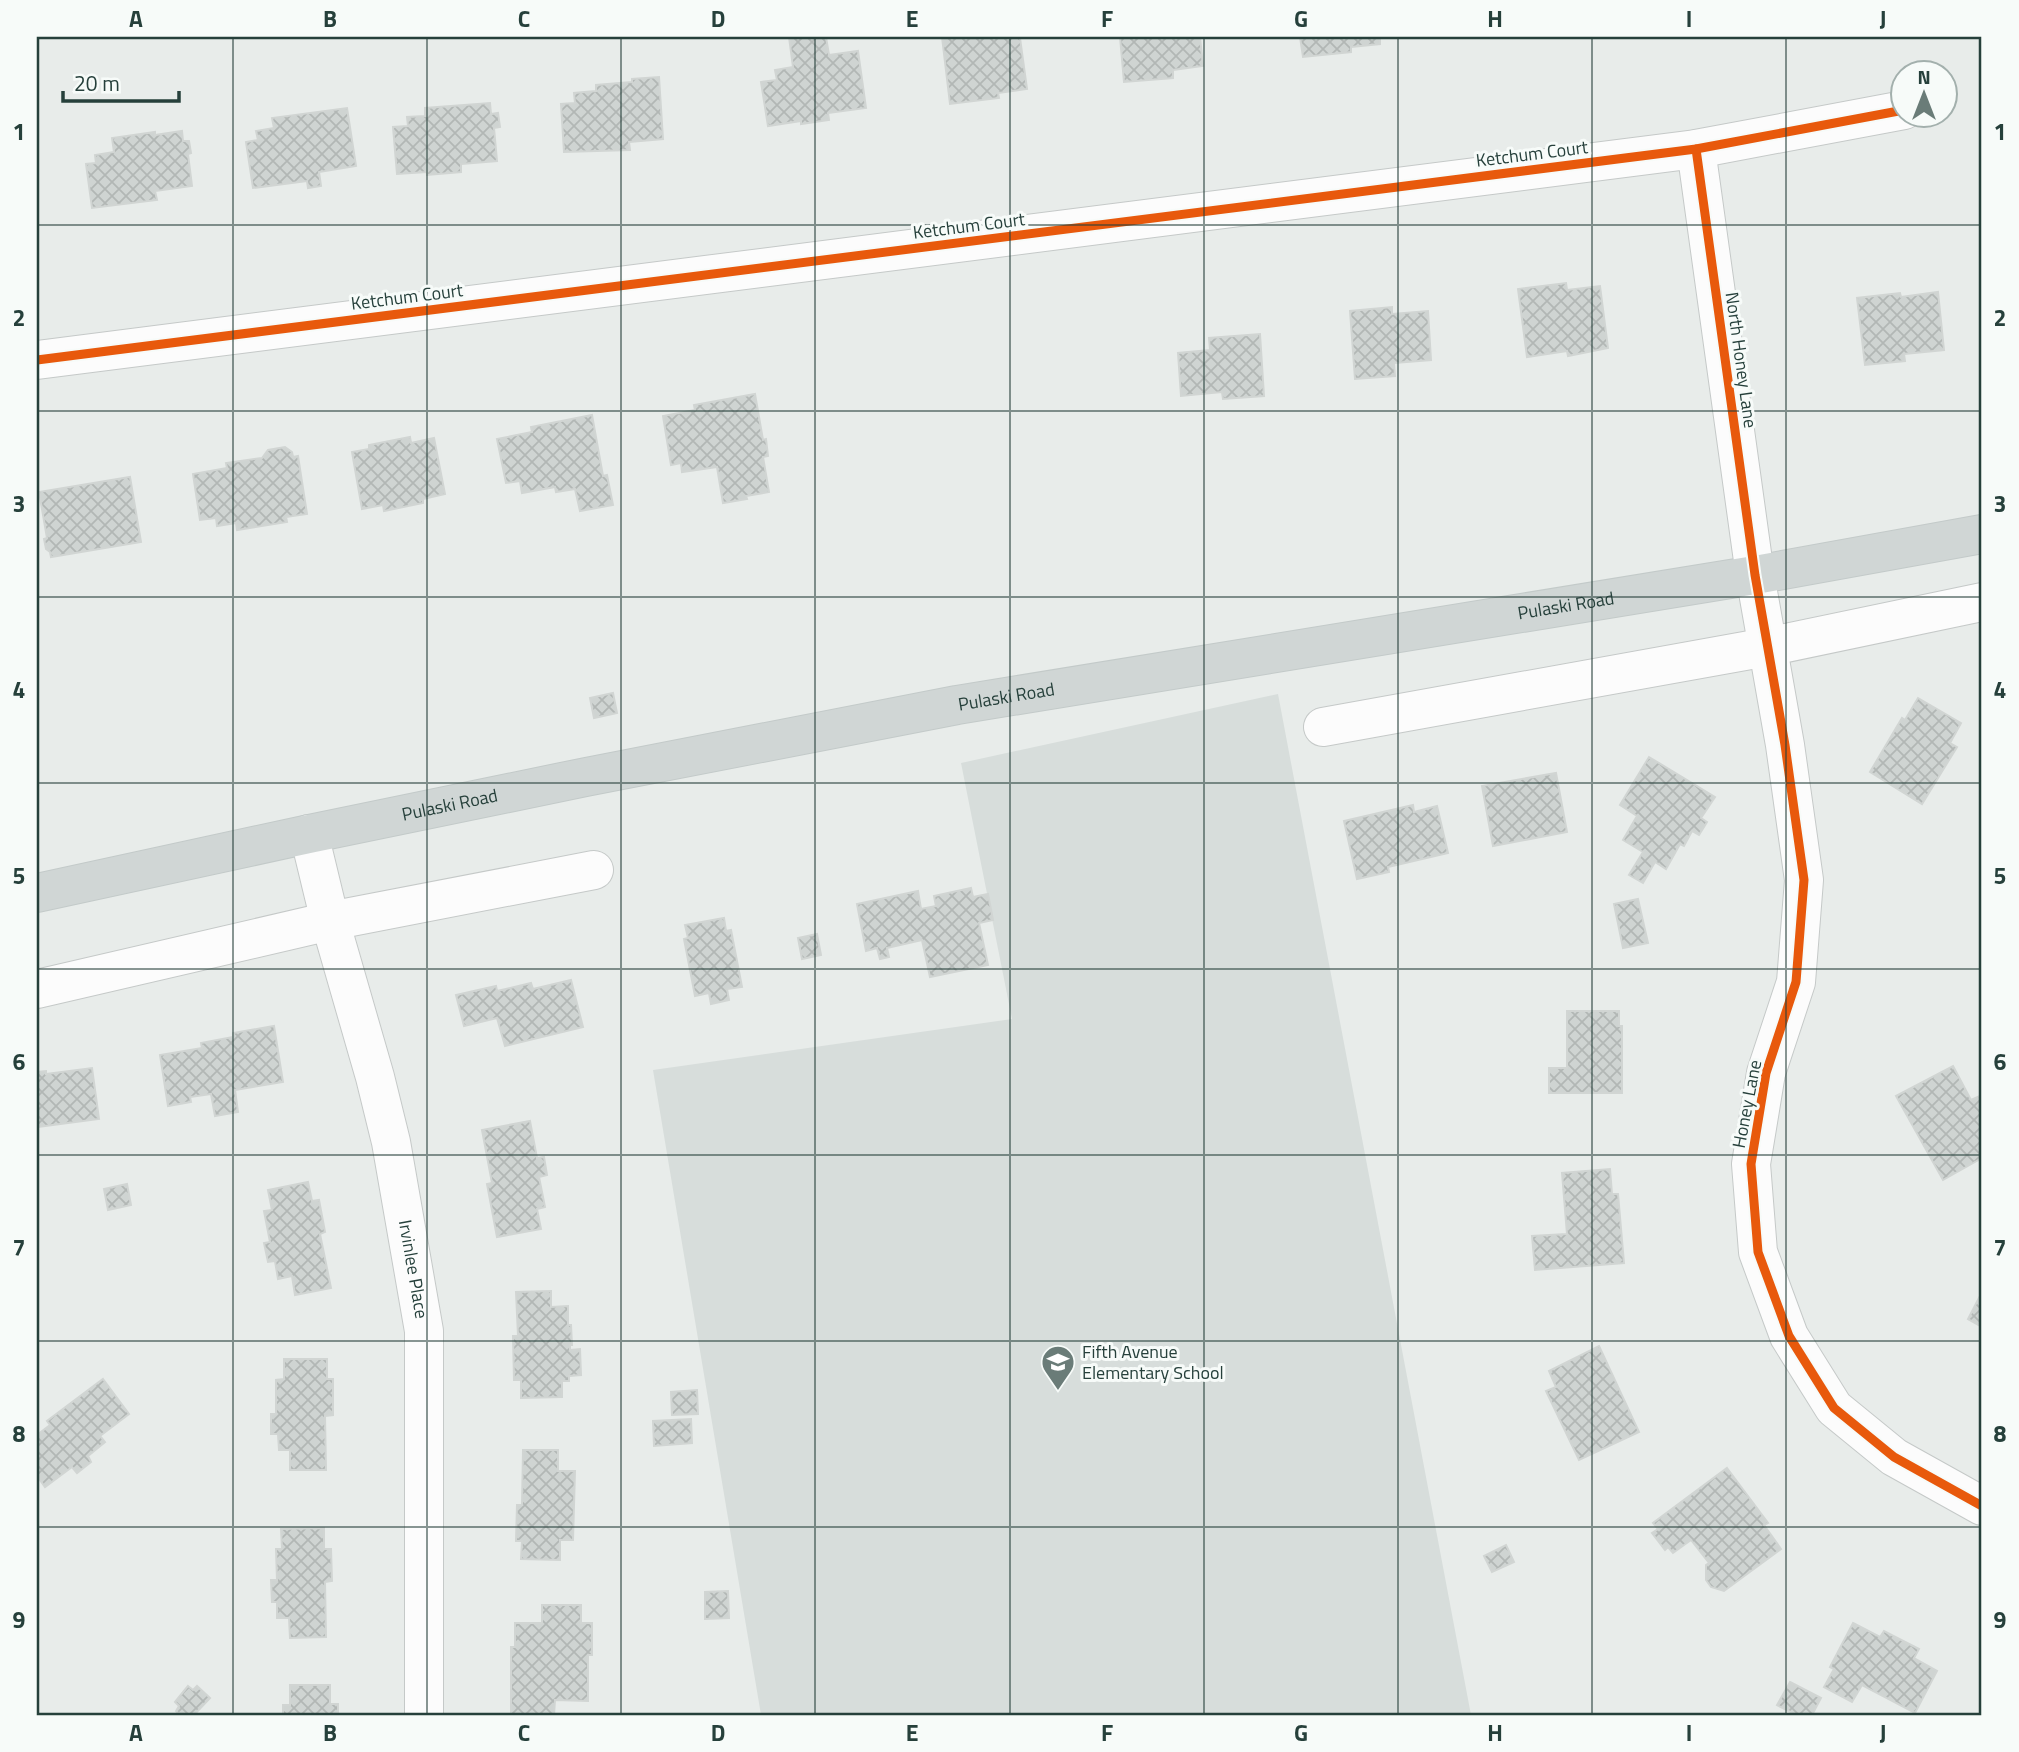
<svg xmlns="http://www.w3.org/2000/svg" width="2019" height="1752" viewBox="0 0 2019 1752" font-family="'Titillium Web',sans-serif">
<style>
.built{fill:#d7dddb}
.building{fill:url(#building-cross-hatch);stroke:#d1d5d3;stroke-width:2}
.lines{fill:none;stroke-linecap:round;stroke-linejoin:round}
.minor-casing{stroke:#c5c9c8;stroke-width:40}
.major-casing{stroke:#c3cac9;stroke-width:40}
.minor{stroke:#fcfcfc;stroke-width:38}
.major{stroke:#d0d6d5;stroke-width:38}
.cycleway-casing{stroke:#f7fbf9;stroke-width:13}
.cycleway{stroke:#e8590c;stroke-width:9}
.grid{fill:none;stroke:#26403b;stroke-width:2;stroke-opacity:0.55}
.labels{text-anchor:middle;stroke-width:6;stroke-linejoin:round;paint-order:stroke}
.street-label{font-size:18px;fill:#26403b;stroke:#f7fbf9}
.poi-label{font-size:18px;fill:#26403b;stroke:#f7fbf9;text-anchor:start}
.neatline{fill:none;stroke:#26403b;stroke-width:2.5}
.grid-label{font-size:23px;text-anchor:middle;font-weight:bold;fill:#26403b}
</style>
<defs>
<pattern id="building-cross-hatch" width="8" height="8" patternUnits="userSpaceOnUse" patternTransform="scale(1.75)"><rect width="8" height="8" fill="#cfd4d2"/><path d="M0 0l8 8M0 8l8-8" fill="none" stroke="#b2b7b5"/></pattern>
</defs>
<rect width="100%" height="100%" fill="#e8ecea"/>
<polygon class="built" points="1278,694 1471,1715 761,1715 653,1070 1012,1019 961,763"/>
<g class="building">
<polygon points="789,37 826,37 829,55 858,51 866,108 828,113 829,120 801,124 801,121 768,126 761,82 777,80 775,70 793,67"/>
<polygon points="942,37 1020,38 1027,89 998,93 999,98 950,104"/>
<polygon points="1120,37 1200,37 1203,66 1173,70 1173,78 1124,82"/>
<polygon points="1300,37 1380,37 1380,44 1351,47 1351,52 1303,57"/>
<polygon points="659,77 663,139 629,142 630,150 564,152 561,104 575,103 574,93 596,91 596,85 632,82 632,79"/>
<polygon points="490,103 491,114 498,113 500,127 494,128 497,161 461,164 461,172 427,175 427,172 397,174 393,127 408,126 407,117 425,116 425,108"/>
<polygon points="347,108 356,166 319,172 321,186 308,188 307,181 253,188 246,142 258,140 256,131 274,128 272,118"/>
<polygon points="182,131 183,141 189,141 191,153 188,154 192,186 155,191 157,200 92,208 86,164 96,163 95,155 114,152 112,138 155,132 155,135"/>
<polygon points="1566,283 1567,290 1600,286 1608,348 1568,356 1567,351 1527,357 1518,289"/>
<polygon points="1938,292 1944,350 1904,354 1905,361 1865,365 1857,298 1900,293 1901,297"/>
<polygon points="1392,307 1392,314 1428,311 1431,360 1394,363 1395,376 1355,379 1350,311"/>
<polygon points="1260,334 1264,396 1223,399 1222,392 1181,396 1178,353 1210,350 1209,338"/>
<polygon points="755,394 763,440 766,439 768,456 763,457 769,492 746,496 747,499 723,503 717,467 682,472 681,463 671,465 663,416 695,410 694,405"/>
<polygon points="592,415 603,476 607,475 613,505 580,511 575,489 556,492 555,487 522,493 520,481 506,483 497,439 532,432 531,427"/>
<polygon points="410,437 411,443 434,438 445,494 423,499 423,503 384,511 383,505 362,509 352,452 369,449 369,445"/>
<polygon points="285,447 292,452 293,457 298,456 307,514 286,517 287,522 237,530 236,523 217,526 216,518 200,520 193,474 227,468 226,463 262,458 268,450"/>
<polygon points="130,477 141,542 51,557 50,552 46,549 44,539 47,538 39,492"/>
<polygon points="613,693 617,713 594,718 590,698"/>
<polygon points="1918,698 1961,723 1950,743 1957,747 1922,804 1870,772 1902,718 1905,720"/>
<polygon points="1649,757 1715,797 1701,818 1707,822 1699,835 1692,831 1684,846 1680,844 1666,869 1655,862 1643,883 1629,875 1643,852 1623,840 1637,816 1620,805"/>
<polygon points="1556,773 1567,832 1493,846 1482,786"/>
<polygon points="1413,805 1414,812 1437,806 1448,853 1388,867 1389,872 1357,879 1344,821"/>
<polygon points="971,888 973,897 988,894 993,920 979,923 988,965 930,977 922,940 887,948 889,957 880,959 877,948 866,951 857,904 918,891 921,909 936,906 934,896"/>
<polygon points="1638,899 1648,943 1623,948 1614,904"/>
<polygon points="724,918 726,931 731,930 742,987 727,989 729,1000 711,1004 709,993 695,996 684,939 688,938 685,925"/>
<polygon points="817,934 821,955 802,959 798,938"/>
<polygon points="571,980 583,1027 505,1046 497,1018 464,1026 456,995 496,986 497,991 531,983 533,989"/>
<polygon points="1567,1011 1619,1011 1619,1026 1622,1026 1622,1093 1549,1093 1549,1068 1567,1068"/>
<polygon points="274,1026 283,1082 235,1090 238,1112 215,1116 211,1094 190,1097 191,1102 168,1106 160,1055 202,1048 201,1043 233,1037 233,1033"/>
<polygon points="1953,1066 1971,1100 1982,1095 1982,1158 1943,1180 1896,1096"/>
<polygon points="92,1068 99,1119 37,1127 37,1072 46,1071 46,1074"/>
<polygon points="530,1121 537,1158 544,1157 547,1175 539,1177 545,1207 537,1209 541,1229 497,1237 487,1184 492,1183 482,1130"/>
<polygon points="1610,1169 1612,1194 1618,1194 1624,1263 1535,1270 1532,1236 1567,1234 1562,1173"/>
<polygon points="308,1182 312,1201 319,1200 325,1232 320,1234 331,1288 295,1295 292,1276 278,1279 275,1261 268,1262 264,1243 270,1242 264,1211 272,1210 268,1190"/>
<polygon points="127,1184 131,1205 108,1210 104,1189"/>
<polygon points="551,1291 551,1307 568,1306 568,1325 571,1325 572,1345 570,1345 570,1350 580,1349 581,1375 569,1376 569,1381 562,1381 562,1397 521,1398 521,1380 514,1380 513,1336 518,1336 516,1292"/>
<polygon points="1982,1292 1982,1327 1968,1319"/>
<polygon points="1599,1346 1639,1432 1579,1460 1546,1391 1556,1387 1549,1371"/>
<polygon points="284,1359 327,1359 327,1379 333,1379 333,1415 325,1416 326,1470 290,1470 290,1450 279,1450 278,1434 271,1434 271,1414 276,1414 276,1380 284,1379"/>
<polygon points="103,1379 129,1414 100,1436 105,1442 88,1456 91,1462 77,1473 72,1467 45,1487 37,1476 37,1435 50,1425 47,1421"/>
<polygon points="697,1390 698,1414 672,1415 671,1392"/>
<polygon points="691,1419 692,1443 654,1446 653,1421"/>
<polygon points="523,1450 558,1450 558,1471 575,1471 573,1540 560,1540 560,1560 521,1559 522,1541 516,1541 517,1505 522,1505"/>
<polygon points="1727,1468 1768,1523 1764,1525 1781,1549 1724,1591 1711,1587 1706,1580 1706,1565 1709,1563 1691,1540 1673,1553 1668,1547 1665,1550 1652,1533 1658,1529 1653,1523"/>
<polygon points="324,1528 324,1549 331,1549 332,1581 325,1582 326,1637 290,1638 289,1618 277,1618 277,1602 272,1602 271,1580 277,1580 276,1549 282,1549 281,1529"/>
<polygon points="1506,1545 1514,1562 1492,1572 1484,1556"/>
<polygon points="728,1591 729,1618 705,1619 705,1592"/>
<polygon points="542,1605 581,1605 581,1623 592,1623 592,1655 588,1655 588,1701 555,1700 554,1715 511,1715 511,1647 515,1647 515,1623 542,1623"/>
<polygon points="1853,1623 1880,1637 1884,1631 1919,1649 1914,1658 1937,1671 1915,1713 1862,1685 1852,1702 1824,1687 1834,1669 1830,1667"/>
<polygon points="1790,1682 1821,1698 1812,1715 1796,1715 1777,1705"/>
<polygon points="290,1685 330,1685 330,1704 338,1704 338,1715 283,1715 283,1705 290,1705"/>
<polygon points="188,1686 193,1690 197,1686 210,1698 194,1715 180,1715 176,1711 179,1706 175,1702"/>
</g>
<g class="lines">
<defs>
<g id="minor">
<polyline points="1696,149 1755,575 1785,745 1804,880 1796,982 1766,1073 1751,1164 1758,1252 1789,1336 1834,1408 1894,1457 1982,1506"/>
<polyline points="37,360 1696,149 1904,110"/>
<polyline points="1323,727 1767,647 1982,602"/>
<path id="s1" d="M309 834 330 921 375 1077 391 1142 424 1331V1715"/>
<polyline points="37,989 330,921 594,870"/>
</g>
<g id="major">
<path id="s2" d="M37 893 309 834 586 777 957 705 1755 575 1982 534"/>
</g>
</defs>
<use href="#minor" class="minor-casing"/>
<use href="#major" class="major-casing"/>
<use href="#minor" class="minor"/>
<use href="#major" class="major"/>
<defs>
<g id="cycleway">
<polyline points="1696,149 1755,575 1785,745 1804,880 1796,982 1766,1073 1751,1164 1758,1252 1789,1336 1834,1408 1894,1457 1982,1506"/>
<polyline points="37,360 1696,149 1904,110"/>
</g>
</defs>
<use href="#cycleway" class="cycleway-casing"/>
<use href="#cycleway" class="cycleway"/>
</g>
<path class="grid" d="M233 37V1715M427 37V1715M621 37V1715M815 37V1715M1010 37V1715M1204 37V1715M1398 37V1715M1592 37V1715M1786 37V1715M37 225H1982M37 411H1982M37 597H1982M37 783H1982M37 969H1982M37 1155H1982M37 1341H1982M37 1527H1982"/>
<defs>
<symbol id="school-pin" viewBox="-11 -11 22 30"><path d="M0 17L-7.5 6A9.5 9.5 0 1 1 7.5 6Z" fill="#6a7c78" stroke="#f7fbf9"/><path d="M0-5L7-2L0 1L-7-2ZM-4 1L0 2.5L4 1V4Q0 6-4 4Z" fill="#fff"/></symbol>
</defs>
<g fill-rule="evenodd">
<use href="#school-pin" x="1039" y="1343" width="38" height="52"/>
</g>
<g class="labels">
<g class="street-label">
<text transform="translate(1532 154) rotate(-7)" y="6">Ketchum Court</text>
<text transform="translate(969 226) rotate(-7)" y="6">Ketchum Court</text>
<text transform="translate(407 297) rotate(-7)" y="6">Ketchum Court</text>
<text transform="translate(1741 360) rotate(82)" y="6">North Honey Lane</text>
<text dy="6" stroke="none"><textPath href="#s2" startOffset="1556">Pulaski Road</textPath></text>
<text dy="6" stroke="none"><textPath href="#s2" startOffset="989">Pulaski Road</textPath></text>
<text dy="6" stroke="none"><textPath href="#s2" startOffset="422">Pulaski Road</textPath></text>
<text transform="translate(1747 1104) rotate(-79)" y="6">Honey Lane</text>
<text dy="6" stroke="none"><textPath href="#s1" startOffset="448">Irvinlee Place</textPath></text>
</g>
<g class="poi-label">
<text x="1082" y="1358">Fifth Avenue<tspan x="1082" dy="21">Elementary School</tspan></text>
</g>
</g>
<rect width="2019" height="1752" fill="none" stroke="#f7fbf9" stroke-width="77"/>
<g transform="translate(1924 94)"><circle r="33" fill="#f7fbf9" stroke="#a3b0ad" stroke-width="2"/>
<path d="M0-5L12 26L0 18L-12 26Z" fill="#6a7c78"/>
<text y="-10" font-size="19" font-weight="bold" text-anchor="middle" fill="#26403b">N</text>
</g>
<path d="M63 91v10h116v-10" fill="none" stroke="#26403b" stroke-width="3.5"/>
<text x="74" y="91" font-size="21" fill="#26403b" stroke="#f7fbf9" stroke-width="5" paint-order="stroke">20 m</text>
<rect x="38" y="38" width="1942" height="1676" class="neatline"/>
<g class="grid-label">
<text x="136" y="27">A</text>
<text x="330" y="27">B</text>
<text x="524" y="27">C</text>
<text x="718" y="27">D</text>
<text x="912" y="27">E</text>
<text x="1107" y="27">F</text>
<text x="1301" y="27">G</text>
<text x="1495" y="27">H</text>
<text x="1689" y="27">I</text>
<text x="1883" y="27">J</text>
<text x="19" y="140">1</text>
<text x="2000" y="140">1</text>
<text x="19" y="326">2</text>
<text x="2000" y="326">2</text>
<text x="19" y="512">3</text>
<text x="2000" y="512">3</text>
<text x="19" y="698">4</text>
<text x="2000" y="698">4</text>
<text x="19" y="884">5</text>
<text x="2000" y="884">5</text>
<text x="19" y="1070">6</text>
<text x="2000" y="1070">6</text>
<text x="19" y="1256">7</text>
<text x="2000" y="1256">7</text>
<text x="19" y="1442">8</text>
<text x="2000" y="1442">8</text>
<text x="19" y="1628">9</text>
<text x="2000" y="1628">9</text>
<text x="136" y="1741">A</text>
<text x="330" y="1741">B</text>
<text x="524" y="1741">C</text>
<text x="718" y="1741">D</text>
<text x="912" y="1741">E</text>
<text x="1107" y="1741">F</text>
<text x="1301" y="1741">G</text>
<text x="1495" y="1741">H</text>
<text x="1689" y="1741">I</text>
<text x="1883" y="1741">J</text>
</g>
</svg>
